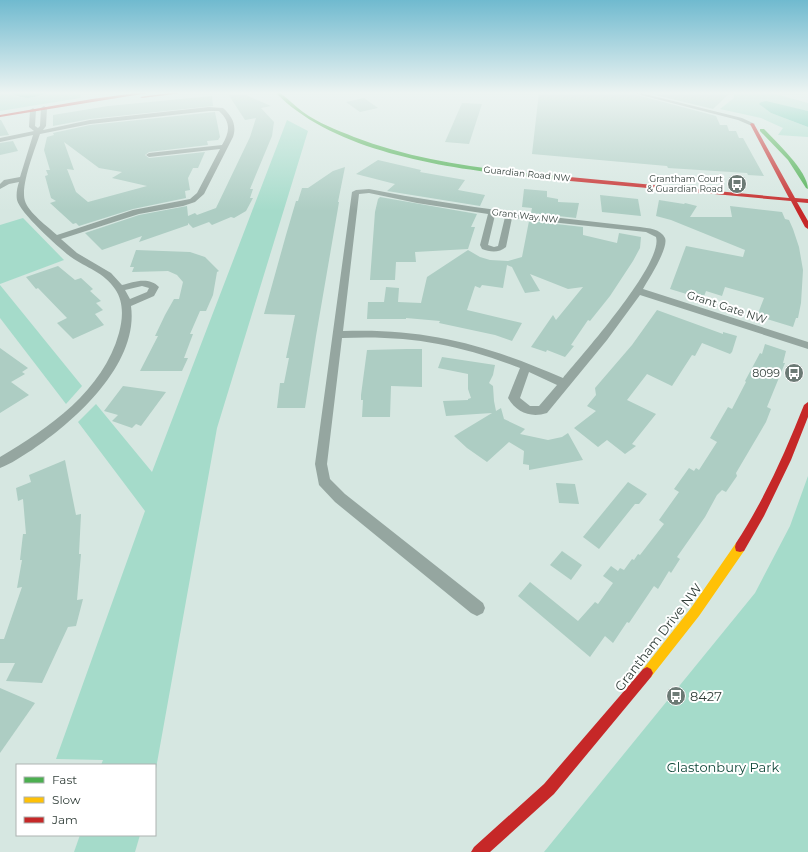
<svg xmlns="http://www.w3.org/2000/svg" width="808" height="852" viewBox="0 0 808 852" font-family="Montserrat,sans-serif">
<style>
.green{fill:#a5dbca}
.water{fill:#5cc4aa}
.building{fill:#adcdc3;fill-rule:evenodd}
.lines{fill:none;stroke-linecap:round;stroke-linejoin:round}
.street{fill:#95a6a0;fill-rule:evenodd}
.fast{fill:#4caf50;fill-rule:evenodd}
.slow{fill:#ffc107;fill-rule:evenodd}
.jam{fill:#c62828;fill-rule:evenodd}
.labels{text-anchor:middle;stroke-width:4;stroke-linejoin:round;paint-order:stroke}
.far-street-label{font-size:9px;fill:#33403b;stroke:#fff}
.far-poi-label{font-size:9px;fill:#33403b;stroke:#fff;text-anchor:end}
.street-label{font-size:11px;fill:#33403b;stroke:#fff}
.poi-label{font-size:11px;fill:#33403b;stroke:#fff;text-anchor:end}
.near-street-label{font-size:13px;fill:#33403b;stroke:#fff}
.near-poi-label{font-size:13px;fill:#33403b;stroke:#fff;text-anchor:start}
.near-park-label{font-size:13px;fill:#104839;stroke:#fff}
</style>
<rect width="100%" height="100%" fill="#d6e7e1"/>
<g class="green">
<polygon points="0,92 9,92 18,97 40,96 50,92 82,92 80,98 0,111"/>
<polygon points="733,92 768,92 808,103 808,111 783,106 762,106 771,113 808,127 808,137 778,135 783,128 761,118 720,109 734,98"/>
<polygon points="287,120 308,131 217,428 155,774 155,765 101,765 103,760 56,759 145,511 78,422 96,404 152,472"/>
<polygon points="23,218 64,260 0,284 0,225"/>
<polygon points="0,285 82,386 66,404 0,318"/>
<polygon points="808,476 808,852 544,852 755,593 790,526"/>
<polygon points="80,835 140,835 135,852 74,852"/>
</g>
<g class="water">
<path d="M9 92H50C34 98 24 101 9 92Z"/>
<polygon points="766,101 808,111 808,127 771,113 759,104 761,102"/>
</g>
<g class="building">
<polygon points="539,92 619,92 633,94 633,92 636,92 637,95 716,116 720,125 727,125 729,131 736,131 739,138 743,138 764,176 748,175 747,173 668,168 667,166 532,154"/>
<polygon points="643,92 731,92 713,109"/>
<polygon points="228,94 246,95 271,106 261,108 274,122 272,136 250,189 253,189 250,198 253,198 246,211 234,218 231,217 212,225 209,222 193,228 188,223 188,225 139,242 142,236 102,250 85,233 139,215 187,206 188,216 195,213 197,215 216,208 250,137 256,118 245,120"/>
<polygon points="212,96 213,106 90,119 53,126 53,115 108,106"/>
<polygon points="364,98 378,108 360,112 346,102"/>
<polygon points="462,103 482,104 469,144 445,142"/>
<path d="M215 112 220 137 218 140 207 141 208 145 149 152 145 155 149 158 205 152 198 168H193L188 178 190 190 185 191 186 198 133 209 79 226 76 223 73 224 50 203 56 201 51 198 45 176 48 175 46 170H50L44 150 47 137 54 135 53 133 90 125ZM64 142 99 168 122 172 112 178 147 186 88 202 76 192 67 169 74 170Z"/>
<polygon points="0,120 1,120 9,135 0,136"/>
<polygon points="13,141 18,151 0,155 0,143"/>
<polygon points="378,160 421,170 420,172 465,180 458,190 485,195 480,206 387,191 395,184 356,174"/>
<polygon points="345,167 338,202 339,202 338,208 316,336 305,408 277,408 280,383 284,383 289,358 286,358 295,315 264,314 286,235 296,201 298,201 302,188 308,188 333,171"/>
<polygon points="524,189 547,191 547,197 558,199 558,202 579,203 576,218 531,213 532,208 522,207"/>
<polygon points="600,195 638,199 641,216 602,212"/>
<polygon points="380,197 477,214 471,227 475,227 468,249 415,252 416,262 396,262 395,280 370,280 375,212 378,199"/>
<polygon points="659,200 684,204 685,203 697,206 690,217 732,217 730,206 782,212 785,219 789,220 793,229 799,247 803,270 801,303 798,318 796,318 793,327 757,316 764,298 725,287 722,296 706,291 703,299 670,289 686,246 743,257 745,250 671,220 656,216"/>
<polygon points="529,221 583,227 583,235 617,243 619,233 641,237 640,248 633,261 610,296 590,321 588,320 571,345 574,346 565,357 547,350 546,352 531,347 553,315 556,320 583,287 568,289 530,274 540,291 525,293 512,267 507,265 503,288 482,285 480,288 475,286 467,310 522,323 512,341 495,335 439,323 440,321 406,318 406,319 367,319 368,302 384,302 386,287 399,288 398,302 421,303 427,277 468,250 480,257 490,260 508,261 522,257"/>
<polygon points="136,250 190,252 205,257 219,271 217,272 213,295 206,311 200,311 190,334 193,334 184,358 188,358 182,371 140,371 158,336 155,336 165,315 174,299 179,299 183,282 177,275 168,271 132,272 134,267 130,267"/>
<polygon points="58,266 75,280 81,278 93,289 90,291 101,301 96,303 103,310 95,314 104,325 73,339 57,323 67,318 38,288 36,289 26,277"/>
<polygon points="657,310 723,334 723,332 737,336 732,352 730,354 702,343 695,356 692,355 672,386 647,374 627,400 656,414 632,444 636,446 625,454 607,440 598,447 574,428 596,411 587,406 596,395 595,388 632,345"/>
<polygon points="765,344 786,351 783,363 785,363 767,407 771,409 766,422 736,473 737,476 726,492 722,490 717,495 705,517 677,557 680,559 671,573 669,571 658,589 654,586 629,623 627,622 613,643 605,636 590,657 518,596 530,582 578,621 595,602 598,604 613,583 603,576 611,566 618,571 620,568 624,570 632,559 634,560 638,554 640,555 664,524 659,520 679,492 674,489 689,468 694,471 696,468 699,470 717,442 710,438 728,407 732,409 746,382 745,381 760,353 762,354"/>
<polygon points="0,348 28,368 22,372 25,374 11,382 29,395 0,413"/>
<polygon points="407,349 422,349 422,387 391,386 390,417 362,417 363,400 361,400 361,395 367,350"/>
<polygon points="442,357 495,365 493,375 489,383 493,386 494,401 496,411 501,408 504,419 525,429 520,434 548,440 562,437 568,433 583,460 529,470 529,465 523,464 524,451 509,442 487,462 467,448 454,436 492,413 446,416 443,401 468,400 468,399 471,398 468,389 468,374 438,368"/>
<polygon points="123,386 166,392 141,426 136,424 132,428 112,421 118,415 104,411"/>
<polygon points="65,460 76,515 81,514 79,554 81,554 77,600 83,599 76,626 68,627 42,683 6,681 15,663 0,663 0,639 4,639 22,587 17,588 22,560 20,560 23,534 26,534 23,499 18,501 16,488 31,482 29,475"/>
<polygon points="628,482 647,494 639,504 635,504 599,549 583,537"/>
<polygon points="556,483 575,484 579,504 559,503"/>
<polygon points="562,551 582,565 571,580 550,565"/>
<polygon points="0,688 35,703 0,753"/>
</g>
<g class="lines">
<g class="street">
<polygon points="637,92 742,118 755,124 752,126 738,120 637,94"/>
<path d="M44 106 47 108 46 126 43 130 90 120 209 107 223 108C232 116 237 125 233 137L204 194 195 202 183 206 139 214 61 239 77 253 111 273 122 285C133 282 149 276 159 287L154 296 131 306C139 364 75 421 32 450 22 456 11 464 0 468V457C49 428 103 391 119 333 123 318 124 302 115 289 104 272 86 268 71 257 60 249 20 213 17 200 16 194 17 188 19 182L9 184 0 189V184L4 180 20 177 33 135 0 142V138L34 131 29 127 30 110 33 108 36 110 35 126 38 128 40 126 41 108ZM209 111H219C231 122 230 132 222 145L149 153 146 155 149 157 220 149 197 193 190 199 133 210 57 235C48 227 28 212 25 201 20 186 35 149 40 134L90 124ZM142 286 149 288 147 292 130 299 125 290Z"/>
<path d="M369 189C459 207 549 217 640 227 648 228 661 229 665 238 669 248 648 280 643 289L808 342V349L640 295 607 340 547 413C531 418 517 413 508 398L520 368C458 344 408 335 342 338L327 464 330 479 345 494 483 603 485 608 483 613 477 616 471 613 335 502 319 485 315 464 352 192 356 190ZM369 193 417 203 488 214 480 245 482 249C490 252 499 253 506 247L512 218 646 232 656 237C664 263 581 356 563 378 487 345 427 328 343 331L359 194ZM495 215 505 217 498 246 494 247 488 245ZM529 372 557 385 539 406H530L520 398Z"/>
</g>
<g class="fast">
<path d="M275 92H279C287 98 295 106 303 112 318 123 337 130 354 137 419 162 490 170 559 176L562 178 559 180C470 171 340 159 275 92Z"/>
<path d="M760 129H764C776 142 808 171 808 189L806 188 788 160 760 131Z"/>
</g>
<polygon class="slow" points="740,542 744,543 745,547 744,551 699,616 651,677 647,679 643,677 641,673 643,669 691,608 736,543"/>
<g class="jam">
<polygon points="143,92 154,92 0,117 0,115 92,99"/>
<polygon points="177,92 190,92 142,98 140,97"/>
<polygon points="752,123 754,124 795,198 808,199 808,203 797,202 808,221 808,229 805,227 791,201 559,180 556,178 559,176 789,198 750,124"/>
<path d="M808 402V417L791 460 764 516 744 551 740 552 736 551 735 547 736 543C764 500 785 453 804 405Z"/>
<polygon points="647,667 651,669 653,673 651,677 554,794 490,852 471,852 474,847 544,784 643,669"/>
</g>
</g>
<linearGradient id="sky" x2="0" y2="1"><stop stop-color="#70bacf"/><stop offset="0.44" stop-color="#edf4f2"/><stop offset="1" stop-color="#edf4f2" stop-opacity="0"/></linearGradient>
<rect width="808" height="211" fill="url(#sky)"/>
<defs>
<symbol id="bus-disc" viewBox="-11 -11 22 22"><circle r="9.5" fill="#6c7a75" stroke="#fff"/><path d="M-5-6H5V4H4V6H2V4H-2V6H-4V4H-5ZM-3.5-4V0h7V-4ZM-3.5 1.2v1.5H-2V1.2ZM2 1.2v1.5H3.5V1.2Z" fill="#fff"/></symbol>
</defs>
<g fill-rule="evenodd">
<use href="#bus-disc" x="726" y="173" width="22" height="22"/>
<use href="#bus-disc" x="783" y="362" width="22" height="22"/>
<use href="#bus-disc" x="665" y="685" width="22" height="22"/>
</g>
<g class="labels">
<g class="far-street-label">
<text transform="translate(527 174) rotate(6)" y="3">Guardian Road NW</text>
<text transform="translate(525 216) rotate(7)" y="3">Grant Way NW</text>
</g>
<g class="far-poi-label">
<text x="723" y="182">Grantham Court<tspan x="723" dy="10">&amp; Guardian Road</tspan></text>
</g>
<g class="street-label">
<text transform="translate(727 307) rotate(18)" y="4">Grant Gate NW</text>
</g>
<g class="poi-label">
<text x="780" y="377">8099</text>
</g>
<g class="near-street-label">
<text transform="translate(658 637) rotate(-52)" y="5">Grantham Drive NW</text>
</g>
<g class="near-poi-label">
<text x="690" y="701">8427</text>
</g>
<g class="near-park-label">
<text x="723" y="772">Glastonbury Park</text>
</g>
</g>
<rect x="16" y="764" width="140" height="72" fill="#ffffff" stroke="#adb3b1"/>
<rect x="24" y="777" width="20" height="6" fill="#4caf50" stroke="#adb3b1"/>
<text x="52" y="784" font-size="12" fill="#33403b">Fast</text>
<rect x="24" y="797" width="20" height="6" fill="#ffc107" stroke="#adb3b1"/>
<text x="52" y="804" font-size="12" fill="#33403b">Slow</text>
<rect x="24" y="817" width="20" height="6" fill="#c62828" stroke="#adb3b1"/>
<text x="52" y="824" font-size="12" fill="#33403b">Jam</text>
</svg>
